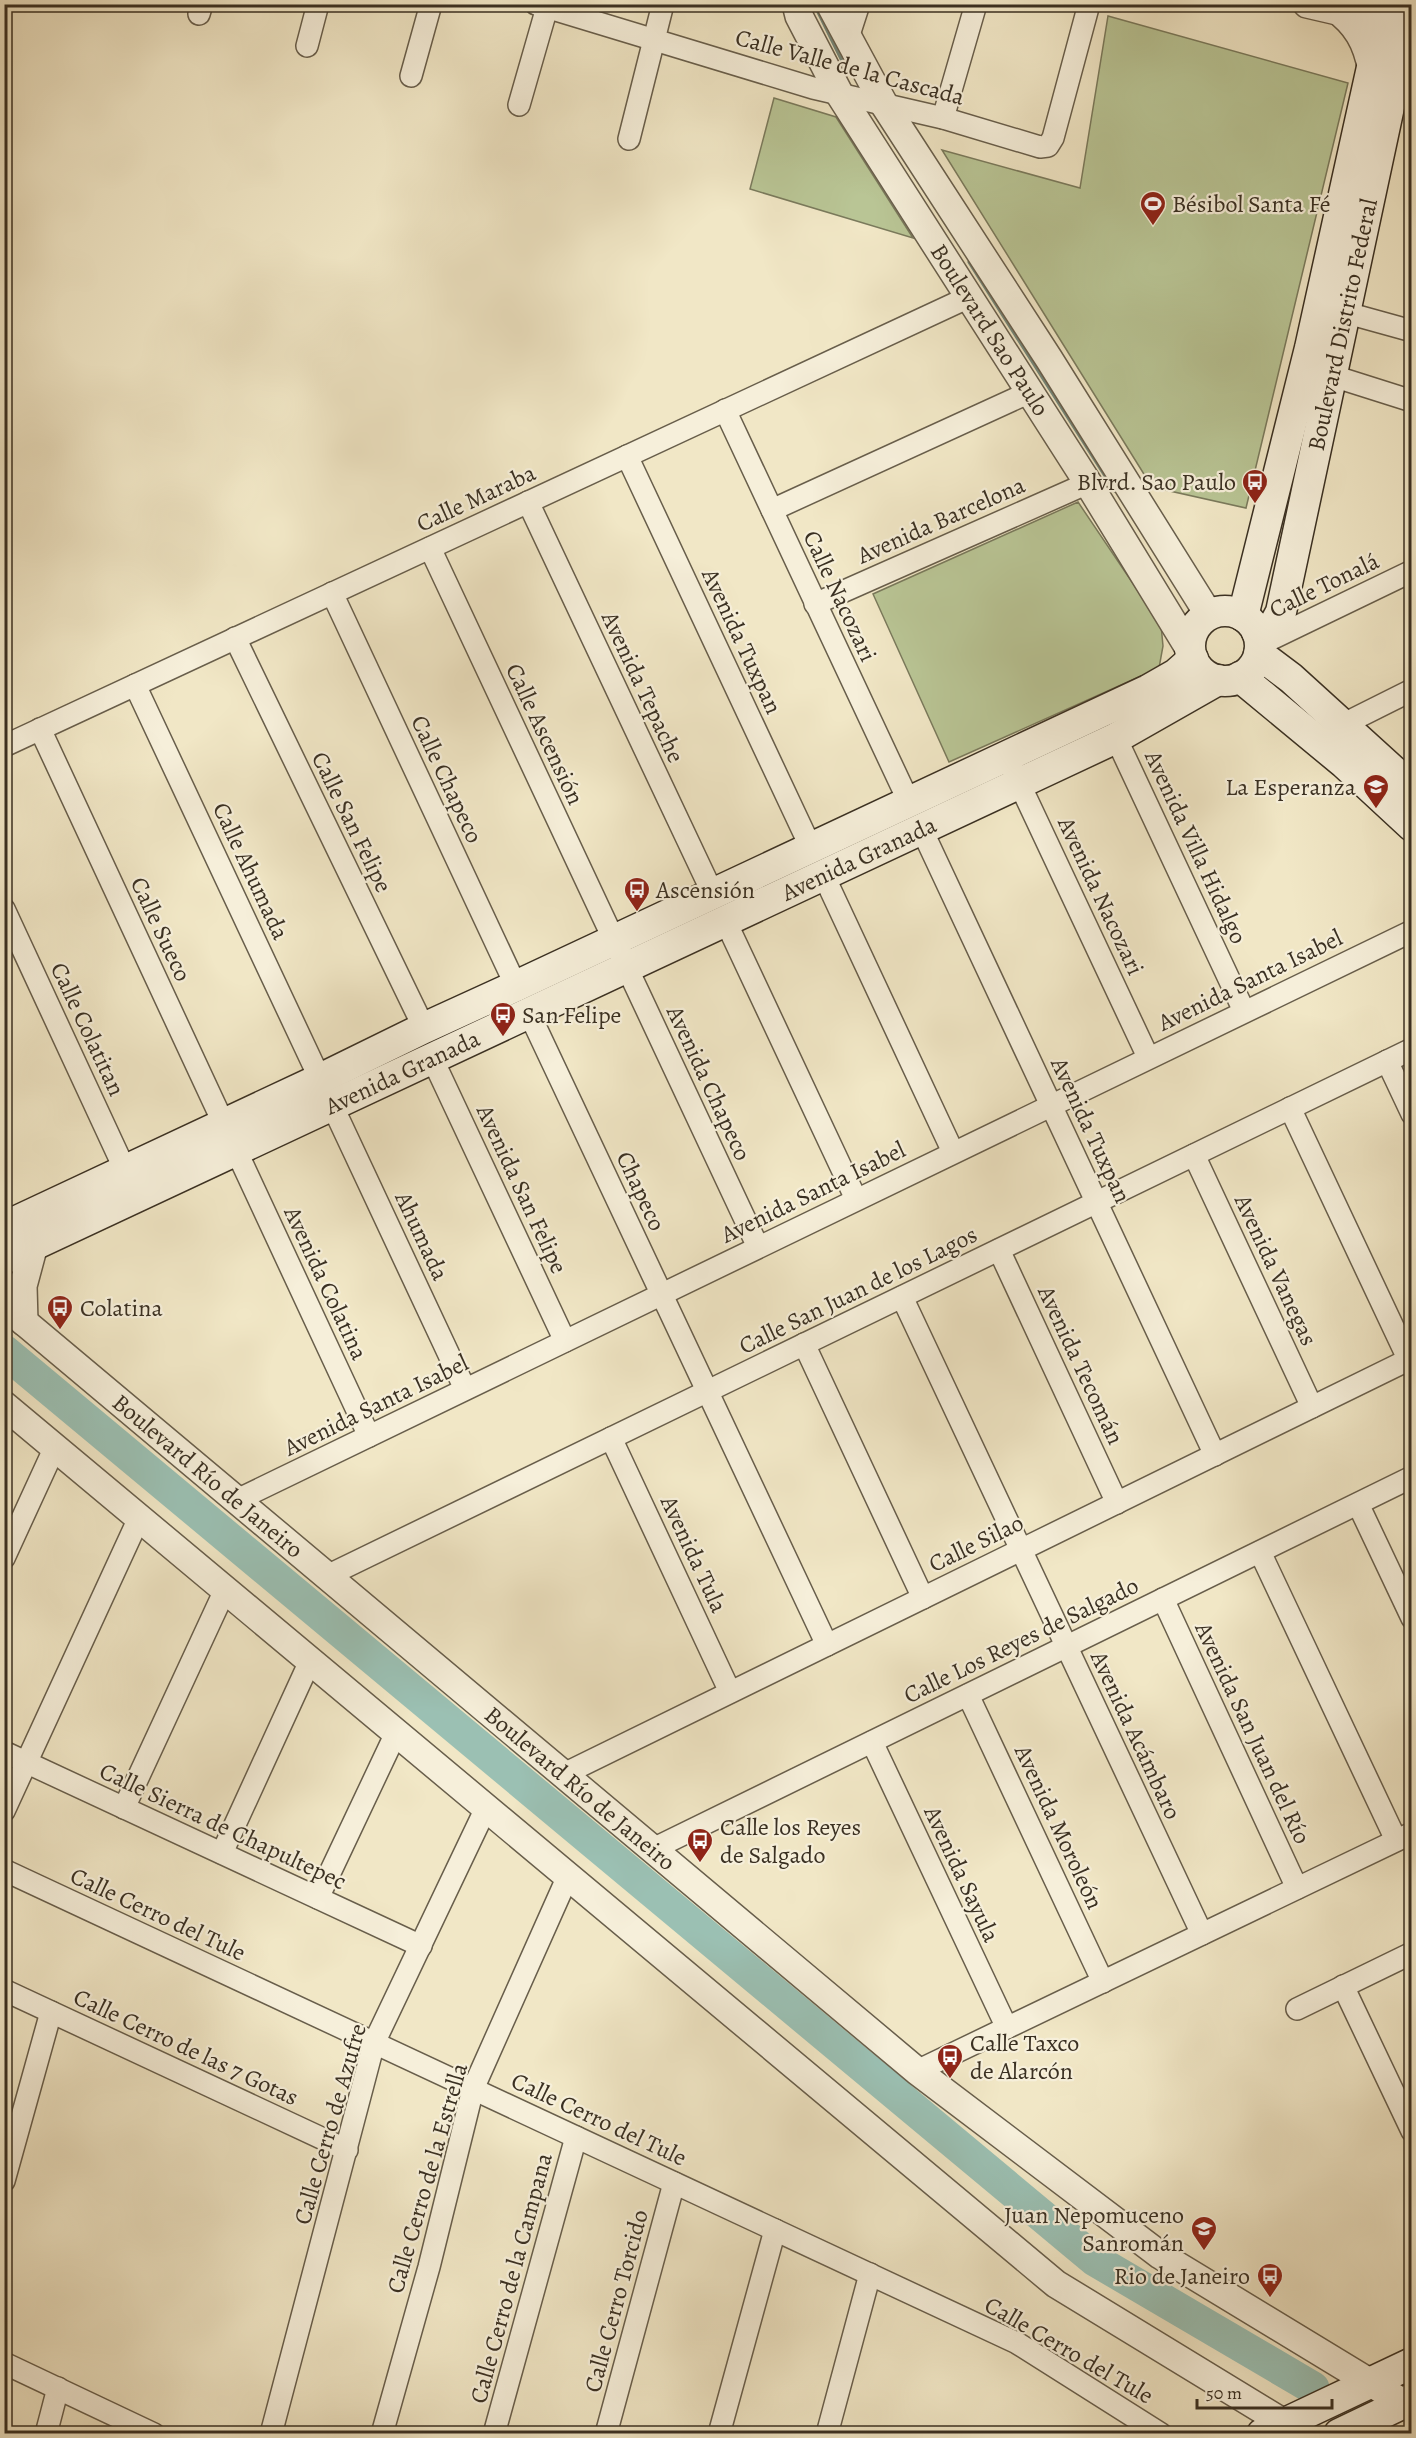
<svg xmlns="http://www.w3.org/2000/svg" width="1416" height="2438" viewBox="0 0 1416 2438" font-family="Alegreya,serif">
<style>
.green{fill:#b9c595;stroke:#7a7a5c;stroke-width:1.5}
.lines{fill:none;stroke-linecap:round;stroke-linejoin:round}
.stream{stroke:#748679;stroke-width:5}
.river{stroke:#9bc0b3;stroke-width:33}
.minor-casing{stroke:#685e4b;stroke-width:24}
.tertiary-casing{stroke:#685e4b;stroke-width:30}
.secondary-casing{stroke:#3a3022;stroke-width:33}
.minor{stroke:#f6efda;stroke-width:21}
.tertiary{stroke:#f6efda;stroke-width:27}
.secondary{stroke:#f6efda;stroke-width:30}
.labels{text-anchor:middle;stroke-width:4.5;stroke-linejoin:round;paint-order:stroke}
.street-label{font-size:24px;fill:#3a3022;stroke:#f6efda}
.poi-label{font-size:24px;fill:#3a3022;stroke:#f6efda;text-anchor:start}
</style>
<rect width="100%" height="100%" fill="#f1e7c6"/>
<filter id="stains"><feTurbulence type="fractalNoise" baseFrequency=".00333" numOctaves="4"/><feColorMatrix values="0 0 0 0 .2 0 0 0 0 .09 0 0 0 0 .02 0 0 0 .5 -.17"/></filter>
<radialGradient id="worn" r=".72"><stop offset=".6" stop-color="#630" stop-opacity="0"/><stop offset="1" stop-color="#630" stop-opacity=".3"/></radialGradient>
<g class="green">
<polygon points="1108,16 1348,83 1246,508 1152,487 942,150 1080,188"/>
<polygon points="774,98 836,117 913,238 750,189"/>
<polygon points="1078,502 1161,625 1163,646 1159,668 949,762 873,594"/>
</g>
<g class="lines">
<g class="stream">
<polyline points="815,4 846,67"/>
<polyline points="970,262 1115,490"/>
</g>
<polyline class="river" points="4,1351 1095,2260 1313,2388"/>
<defs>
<g id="minor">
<polyline points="536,4 813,88 943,118 1040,147 1048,146 1053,138 1089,4"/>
<path d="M1332 10C1354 26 1364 43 1369 71"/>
<polyline points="199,14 202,4"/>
<polyline points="848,38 859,4"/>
<polyline points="307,46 318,4"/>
<polyline points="411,76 431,4"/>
<polyline points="519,105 548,4"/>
<polyline points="943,118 976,4"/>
<polyline points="629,139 663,4"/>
<polyline points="1347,313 1412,331"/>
<polyline points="1333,376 1412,401"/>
<polyline points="725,410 909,802"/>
<polyline points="627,456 811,848"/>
<polyline points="528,502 713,894"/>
<polyline points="772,510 1030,392"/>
<polyline points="430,548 758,1247"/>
<polyline points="332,593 516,986"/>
<polyline points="815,604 1088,483"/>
<polyline points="235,638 424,1028"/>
<polyline points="1263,643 1412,571"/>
<polyline points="135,685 320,1079"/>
<polyline points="1342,725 1412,690"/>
<polyline points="40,729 369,1436"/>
<polyline points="1116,738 1244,1011"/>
<polyline points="4,746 969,297"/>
<polyline points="1013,770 1148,1057"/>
<polyline points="921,828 1215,1455"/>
<polyline points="823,874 953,1152"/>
<polyline points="4,909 125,1170"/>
<polyline points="725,920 856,1199"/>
<polyline points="529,1013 827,1645"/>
<polyline points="432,1058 565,1341"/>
<polyline points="1387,1061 1412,1114"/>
<polyline points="332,1105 465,1389"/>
<polyline points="1290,1108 1412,1367"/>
<polyline points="1194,1155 1312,1407"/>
<polyline points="999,1250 1117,1503"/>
<polyline points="902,1297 1202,1934"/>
<polyline points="804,1344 923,1598"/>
<polyline points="611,1438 730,1692"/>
<polyline points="237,1500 1412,931"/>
<polyline points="1358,1504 1412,1618"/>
<polyline points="1260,1552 1396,1840"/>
<polyline points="4,1558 55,1447"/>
<polyline points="327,1576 1412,1049"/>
<polyline points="1163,1599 1297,1888"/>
<polyline points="968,1695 1103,1982"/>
<polyline points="872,1742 1007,2028"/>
<polyline points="4,1752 421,1946"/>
<polyline points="564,1774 1412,1358"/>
<polyline points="124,1808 225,1590"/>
<polyline points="4,1811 139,1518"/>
<polyline points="653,1849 1412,1477"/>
<polyline points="222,1853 310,1661"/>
<polyline points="4,1870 1017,2343 1161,2434"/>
<polyline points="318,1898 396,1733"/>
<polyline points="1343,1986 1412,2131"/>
<polyline points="4,1990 347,2150"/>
<polyline points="1297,2009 1412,1953"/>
<polyline points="917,2071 1412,1833"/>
<polyline points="4,2181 51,2012"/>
<polyline points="4,2363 154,2434"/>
<polyline points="46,2434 58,2388"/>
<polyline points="271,2434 374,2043 486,1808"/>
<polyline points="382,2434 429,2267 473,2089 568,1876"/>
<polyline points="494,2434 576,2137"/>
<polyline points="606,2434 674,2183"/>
<polyline points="719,2434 775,2230"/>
<polyline points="827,2434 870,2274"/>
</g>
<g id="tertiary">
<path id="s1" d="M796 4 799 16 840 95 1088 483 1190 650"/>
<polyline points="830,4 885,106 1049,359 1209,615"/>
<polyline points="1307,4 1402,26"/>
<path id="s2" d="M4 1305 917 2071 1160 2255 1412 2408"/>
<polyline points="24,1322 23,1286 34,1245"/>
<polyline points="4,1405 1056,2284 1302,2434"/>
</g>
<g id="secondary">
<circle cx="1225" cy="646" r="35"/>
<polyline points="1243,616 1310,348 1386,4"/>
<path id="s3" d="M1257 632 1274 625 1281 612 1411 4"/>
<polyline points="1259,654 1291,678 1412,788"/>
<polyline points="1240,677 1344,763 1412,826"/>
<polyline points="4,1227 320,1079 424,1028 516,986 1148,690 1176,674 1193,659"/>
<path id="s4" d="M4 1259 1116 738 1218 680"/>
<polyline points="1262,2434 1412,2363"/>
<polyline points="1339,2434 1412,2399"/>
</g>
</defs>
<use href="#minor" class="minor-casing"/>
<use href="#tertiary" class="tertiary-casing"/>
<use href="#secondary" class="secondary-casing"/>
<use href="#minor" class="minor"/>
<use href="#tertiary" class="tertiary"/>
<use href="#secondary" class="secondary"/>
</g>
<defs>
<symbol id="stadium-pin" viewBox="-11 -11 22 30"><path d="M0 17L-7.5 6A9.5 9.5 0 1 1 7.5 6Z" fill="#8f2418" stroke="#f6efda"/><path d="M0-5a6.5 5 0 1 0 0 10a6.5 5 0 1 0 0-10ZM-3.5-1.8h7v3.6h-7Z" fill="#fff"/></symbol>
<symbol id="bus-pin" viewBox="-11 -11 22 30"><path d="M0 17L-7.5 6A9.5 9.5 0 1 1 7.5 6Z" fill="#8f2418" stroke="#f6efda"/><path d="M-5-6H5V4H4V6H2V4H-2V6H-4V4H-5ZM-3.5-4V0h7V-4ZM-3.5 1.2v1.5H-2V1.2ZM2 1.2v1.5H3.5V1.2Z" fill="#fff"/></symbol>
<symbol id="school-pin" viewBox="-11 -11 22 30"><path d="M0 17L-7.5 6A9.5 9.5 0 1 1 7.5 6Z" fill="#8f2418" stroke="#f6efda"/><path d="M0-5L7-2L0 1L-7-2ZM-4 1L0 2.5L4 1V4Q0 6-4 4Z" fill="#fff"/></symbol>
</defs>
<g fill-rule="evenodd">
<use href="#stadium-pin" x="1138" y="189" width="30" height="40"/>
<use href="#bus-pin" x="1240" y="467" width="30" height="40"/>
<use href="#school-pin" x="1361" y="772" width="30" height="40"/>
<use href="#bus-pin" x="622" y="875" width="30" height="40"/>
<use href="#bus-pin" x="488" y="1000" width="30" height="40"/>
<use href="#bus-pin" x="45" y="1293" width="30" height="40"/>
<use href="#bus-pin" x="685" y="1826" width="30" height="40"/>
<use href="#bus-pin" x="935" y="2042" width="30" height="40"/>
<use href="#school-pin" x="1189" y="2214" width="30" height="40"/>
<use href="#bus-pin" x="1255" y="2261" width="30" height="40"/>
</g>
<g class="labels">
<g class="street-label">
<text transform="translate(850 67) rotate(15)" y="8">Calle Valle de la Cascada</text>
<text dy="8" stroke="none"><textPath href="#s3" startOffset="327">Boulevard Distrito Federal</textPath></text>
<text dy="8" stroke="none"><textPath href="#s1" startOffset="380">Boulevard Sao Paulo</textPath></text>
<text transform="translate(476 498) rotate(-25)" y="8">Calle Maraba</text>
<text transform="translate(941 520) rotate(-24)" y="8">Avenida Barcelona</text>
<text transform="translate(1324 585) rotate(-26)" y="8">Calle Tonalá</text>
<text transform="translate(840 596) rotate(65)" y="8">Calle Nacozari</text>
<text transform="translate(742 641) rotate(65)" y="8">Avenida Tuxpan</text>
<text transform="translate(643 687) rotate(65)" y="8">Avenida Tepache</text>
<text transform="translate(545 734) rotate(65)" y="8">Calle Ascensión</text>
<text transform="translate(447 779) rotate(65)" y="8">Calle Chapeco</text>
<text transform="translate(352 822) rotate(64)" y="8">Calle San Felipe</text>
<text transform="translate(1196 847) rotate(65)" y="8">Avenida Villa Hidalgo</text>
<text dy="8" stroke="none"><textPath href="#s4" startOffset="944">Avenida Granada</textPath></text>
<text transform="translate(251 871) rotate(65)" y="8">Calle Ahumada</text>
<text transform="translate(1101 896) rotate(65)" y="8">Avenida Nacozari</text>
<text transform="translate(161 929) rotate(65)" y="8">Calle Sueco</text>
<text transform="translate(1250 980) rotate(-26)" y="8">Avenida Santa Isabel</text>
<text transform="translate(88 1029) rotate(65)" y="8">Calle Colatitan</text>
<text dy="8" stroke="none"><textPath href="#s4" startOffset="440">Avenida Granada</textPath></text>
<text transform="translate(709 1083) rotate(65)" y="8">Avenida Chapeco</text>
<text transform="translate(1091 1130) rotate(65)" y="8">Avenida Tuxpan</text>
<text transform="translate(522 1189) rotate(65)" y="8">Avenida San Felipe</text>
<text transform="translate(641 1191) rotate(65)" y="8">Chapeco</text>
<text transform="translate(813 1192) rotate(-26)" y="8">Avenida Santa Isabel</text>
<text transform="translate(422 1236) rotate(65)" y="8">Ahumada</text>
<text transform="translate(1276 1270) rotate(65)" y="8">Avenida Vanegas</text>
<text transform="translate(326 1283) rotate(65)" y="8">Avenida Colatina</text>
<text transform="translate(858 1290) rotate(-26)" y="8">Calle San Juan de los Lagos</text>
<text transform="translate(1081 1365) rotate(65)" y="8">Avenida Tecomán</text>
<text transform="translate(376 1405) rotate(-26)" y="8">Avenida Santa Isabel</text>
<text dy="8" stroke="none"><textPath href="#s2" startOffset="266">Boulevard Río de Janeiro</textPath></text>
<text transform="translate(976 1543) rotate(-26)" y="8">Calle Silao</text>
<text transform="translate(694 1554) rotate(65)" y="8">Avenida Tula</text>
<text transform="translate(1021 1640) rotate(-26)" y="8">Calle Los Reyes de Salgado</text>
<text transform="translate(1253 1733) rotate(65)" y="8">Avenida San Juan del Río</text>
<text transform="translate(1136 1735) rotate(65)" y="8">Avenida Acámbaro</text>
<text dy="8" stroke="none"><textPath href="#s2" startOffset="752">Boulevard Río de Janeiro</textPath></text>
<text transform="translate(223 1826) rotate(25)" y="8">Calle Sierra de Chapultepec</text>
<text transform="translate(1059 1827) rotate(65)" y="8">Avenida Moroleón</text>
<text transform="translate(962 1874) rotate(65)" y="8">Avenida Sayula</text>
<text transform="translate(158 1914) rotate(25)" y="8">Calle Cerro del Tule</text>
<text transform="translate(186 2047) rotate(25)" y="8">Calle Cerro de las 7 Gotas</text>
<text transform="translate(599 2119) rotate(25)" y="8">Calle Cerro del Tule</text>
<text transform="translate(330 2124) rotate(-74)" y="8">Calle Cerro de Azufre</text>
<text transform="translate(427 2178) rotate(-74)" y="8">Calle Cerro de la Estrella</text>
<text transform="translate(511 2278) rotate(-75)" y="8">Calle Cerro de la Campana</text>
<text transform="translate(616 2301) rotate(-75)" y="8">Calle Cerro Torcido</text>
<text transform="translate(1069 2350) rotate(30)" y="8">Calle Cerro del Tule</text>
</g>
<g class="poi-label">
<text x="1172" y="212">Bésibol Santa Fé</text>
<text x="1236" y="490" text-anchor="end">Blvrd. Sao Paulo</text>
<text x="1356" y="795" text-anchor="end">La Esperanza</text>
<text x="656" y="898">Ascensión</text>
<text x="522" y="1023">San Felipe</text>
<text x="80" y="1316">Colatina</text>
<text x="720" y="1835">Calle los Reyes<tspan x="720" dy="28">de Salgado</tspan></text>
<text x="970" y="2051">Calle Taxco<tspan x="970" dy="28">de Alarcón</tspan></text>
<text x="1184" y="2223" text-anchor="end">Juan Nepomuceno<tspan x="1184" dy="28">Sanromán</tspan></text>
<text x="1250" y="2284" text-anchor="end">Rio de Janeiro</text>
</g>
</g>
<rect width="1416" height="2438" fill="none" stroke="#f1e7c6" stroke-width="24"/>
<rect x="6" y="6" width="1404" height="2426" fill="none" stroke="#3a3022" stroke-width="3"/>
<rect x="12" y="12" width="1392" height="2414" fill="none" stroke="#3a3022" stroke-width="1.5"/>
<path d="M1197 2399v9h135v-9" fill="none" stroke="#3a3022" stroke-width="3"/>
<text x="1206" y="2399" font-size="18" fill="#3a3022" stroke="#f6efda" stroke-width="4.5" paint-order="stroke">50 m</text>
<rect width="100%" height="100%" filter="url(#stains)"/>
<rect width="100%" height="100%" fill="url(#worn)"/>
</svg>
